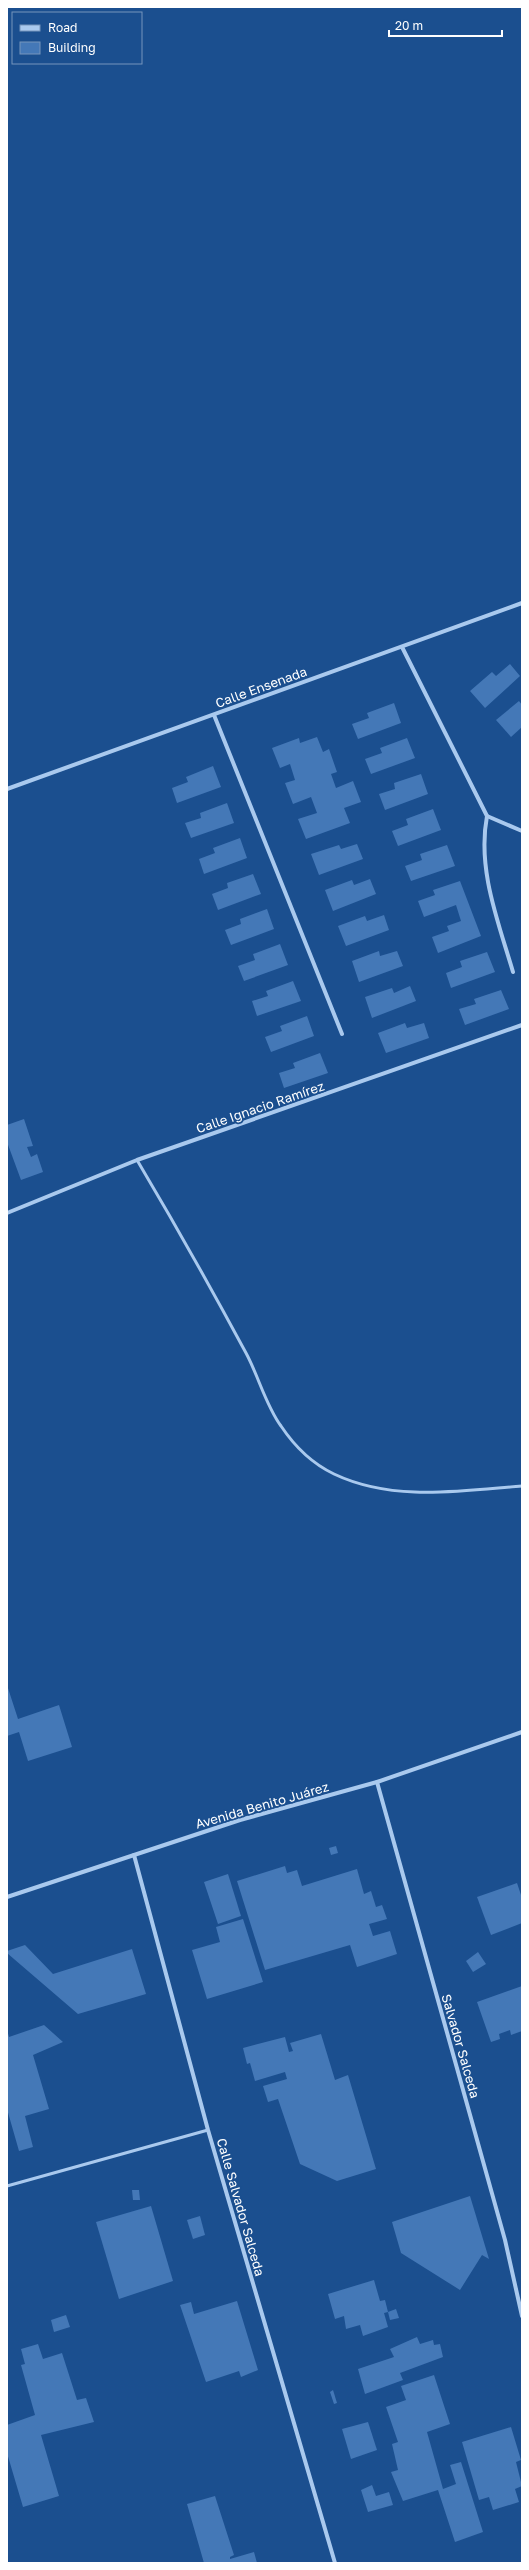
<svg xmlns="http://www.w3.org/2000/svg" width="529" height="2570" viewBox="0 0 529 2570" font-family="'Golos Text',sans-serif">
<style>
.building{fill:#4478b7}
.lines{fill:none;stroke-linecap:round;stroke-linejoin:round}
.service{stroke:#a9c9ee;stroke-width:3}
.minor{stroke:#a9c9ee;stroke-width:4}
.labels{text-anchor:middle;stroke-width:3.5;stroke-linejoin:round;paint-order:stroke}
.street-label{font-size:13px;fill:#fff;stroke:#1b4f8f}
</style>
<rect width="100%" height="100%" fill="#1b4f8f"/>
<g class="building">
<polygon points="510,664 520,676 485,708 470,691 492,672 496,676"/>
<polygon points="519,701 522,705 522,727 511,737 496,720"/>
<polygon points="394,703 401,723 358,739 352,724 369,718 367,713"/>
<polygon points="317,737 323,752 329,749 337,772 331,774 336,788 353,781 361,802 344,808 350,823 306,839 298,819 317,813 311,797 293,804 285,783 295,780 290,764 280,768 272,748 299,738 300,743"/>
<polygon points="407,738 415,758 371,774 365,759 382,753 380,748"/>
<polygon points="213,766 221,787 177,803 172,788 188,782 186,777"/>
<polygon points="421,774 428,794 385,810 379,794 395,789 394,783"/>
<polygon points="227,803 234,823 191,838 185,823 201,818 200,813"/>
<polygon points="433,809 441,830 398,846 392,831 408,825 406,819"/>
<polygon points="240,838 247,858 204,874 199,859 215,853 213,848"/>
<polygon points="357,844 363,859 319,875 311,854 339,845 341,849"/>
<polygon points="447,845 455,866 411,881 405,866 422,860 420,854"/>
<polygon points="253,874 261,894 218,910 212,894 228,888 227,883"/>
<polygon points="370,879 376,894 333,911 325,890 352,880 354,885"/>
<polygon points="460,881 481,936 438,953 432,937 449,931 447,926 461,921 456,905 424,917 418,901 435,895 433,890"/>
<polygon points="267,909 274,929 231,945 225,930 241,924 240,919"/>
<polygon points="384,915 389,930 346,946 338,926 365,916 367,921"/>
<polygon points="280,944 288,965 244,981 238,966 255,960 253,954"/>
<polygon points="379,951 380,956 397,951 403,966 359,982 352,961"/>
<polygon points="487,952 495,972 451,988 446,973 462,967 460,961"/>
<polygon points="293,981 301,1001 257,1016 252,1001 268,996 266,991"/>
<polygon points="410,986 416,1001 372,1018 365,997 392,988 394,993"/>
<polygon points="501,990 509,1009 465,1025 459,1009 476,1004 474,999"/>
<polygon points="307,1016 314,1036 271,1052 265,1037 282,1031 280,1026"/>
<polygon points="405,1023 407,1028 424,1023 429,1038 386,1053 378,1033"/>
<polygon points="320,1053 328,1073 284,1088 279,1073 295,1068 293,1063"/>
<polygon points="24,1119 33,1146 27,1147 31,1157 37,1154 43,1172 21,1180 7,1142 7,1125"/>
<polygon points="7,1685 18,1719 59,1705 72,1747 28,1761 19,1732 7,1736"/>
<polygon points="336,1846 338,1853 331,1855 329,1848"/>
<polygon points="285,1866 287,1873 297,1870 302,1886 357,1869 364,1894 371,1891 376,1907 382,1905 387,1919 369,1924 373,1936 390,1931 397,1954 357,1967 350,1945 265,1970 237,1881"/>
<polygon points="228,1874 241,1916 218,1924 204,1882"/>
<polygon points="517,1883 522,1898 522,1923 491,1935 477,1897"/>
<polygon points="243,1919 263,1982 207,1999 192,1950 220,1942 216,1927"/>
<polygon points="25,1945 53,1974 132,1949 146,1994 78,2014 7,1953 7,1951"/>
<polygon points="478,1952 486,1964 473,1972 466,1961"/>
<polygon points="522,1986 522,2031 511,2035 510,2030 499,2034 500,2039 491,2042 477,2002"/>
<polygon points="44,2025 63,2042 33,2055 49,2109 25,2116 33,2147 19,2151 7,2109 7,2030 9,2037"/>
<polygon points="321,2034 335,2080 348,2075 376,2169 337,2181 300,2164 278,2099 268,2102 263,2086 287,2079 285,2072 255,2081 250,2063 247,2064 243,2048 285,2037 289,2052 293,2051 290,2043"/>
<polygon points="132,2190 139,2190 140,2200 133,2200"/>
<polygon points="470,2196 489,2259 482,2255 460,2290 401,2253 392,2222"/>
<polygon points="151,2206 173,2281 119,2299 96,2222"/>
<polygon points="200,2216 205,2235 193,2239 187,2220"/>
<polygon points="374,2280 380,2301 385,2300 388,2312 384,2313 388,2327 363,2336 360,2325 346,2329 344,2316 335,2319 328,2294"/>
<polygon points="237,2301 258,2370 241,2377 239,2371 206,2382 180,2305 191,2302 194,2314"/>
<polygon points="396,2309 399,2318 390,2320 388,2312"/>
<polygon points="66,2315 70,2327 54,2332 51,2320"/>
<polygon points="417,2337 420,2344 433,2340 434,2345 440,2344 443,2357 400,2373 403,2380 365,2394 358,2369 394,2357 390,2349"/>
<polygon points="38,2344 43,2359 62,2353 77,2400 86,2398 94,2422 41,2435 59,2496 23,2507 7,2453 7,2425 35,2415 21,2365 25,2364 21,2349"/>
<polygon points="434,2375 450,2424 427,2432 443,2489 456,2484 450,2465 461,2462 483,2532 455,2542 438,2490 403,2501 391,2472 398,2470 392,2444 398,2442 386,2407 406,2400 401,2386"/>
<polygon points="333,2390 337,2403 334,2404 330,2392"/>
<polygon points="368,2422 377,2450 351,2459 342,2429"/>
<polygon points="511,2427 521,2460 516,2462 522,2486 515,2489 519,2502 493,2510 489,2497 479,2500 462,2442"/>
<polygon points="372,2485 376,2496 389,2492 393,2505 368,2512 361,2490"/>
<polygon points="215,2496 234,2555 230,2557 230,2559 254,2552 257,2563 204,2563 187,2504"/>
</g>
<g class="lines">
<g class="service">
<path d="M137 1160C175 1224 211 1288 246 1353 258 1375 266 1406 281 1426 295 1447 311 1463 334 1474 393 1502 460 1491 522 1486"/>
<polyline points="7,2186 208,2130"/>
</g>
<g class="minor">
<path d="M402 647 487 816C477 869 498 921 513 972"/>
<polyline points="214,715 342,1034"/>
<polyline points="7,789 522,603"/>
<polyline points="487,816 522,831"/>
<polyline points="7,1213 137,1160 522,1025"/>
<polyline points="377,1782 505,2240 522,2316"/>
<polyline points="134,1855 208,2130 335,2563"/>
<polyline points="7,1897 240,1820 377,1782 522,1732"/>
</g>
</g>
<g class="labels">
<g class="street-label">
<text transform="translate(261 687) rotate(-20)" y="5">Calle Ensenada</text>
<text transform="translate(260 1107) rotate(-19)" y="5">Calle Ignacio Ramírez</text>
<text transform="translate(262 1805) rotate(-16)" y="5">Avenida Benito Juárez</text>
<text transform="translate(461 2046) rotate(74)" y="5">Salvador Salceda</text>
<text transform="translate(241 2207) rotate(74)" y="5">Calle Salvador Salceda</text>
</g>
</g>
<rect width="529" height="2570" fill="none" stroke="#ffffff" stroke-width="16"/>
<rect x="12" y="12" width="130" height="52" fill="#1b4f8f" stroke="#7695bc"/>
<rect x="20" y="25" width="20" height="6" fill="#a9c9ee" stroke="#7695bc"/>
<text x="48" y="32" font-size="12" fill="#ffffff">Road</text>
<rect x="20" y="42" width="20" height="12" fill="#4478b7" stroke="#7695bc"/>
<text x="48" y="52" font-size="12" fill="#ffffff">Building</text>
<path d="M389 30v6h113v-6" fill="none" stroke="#ffffff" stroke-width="2"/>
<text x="395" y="30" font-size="12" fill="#ffffff" stroke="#1b4f8f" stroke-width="3" paint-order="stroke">20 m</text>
</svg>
